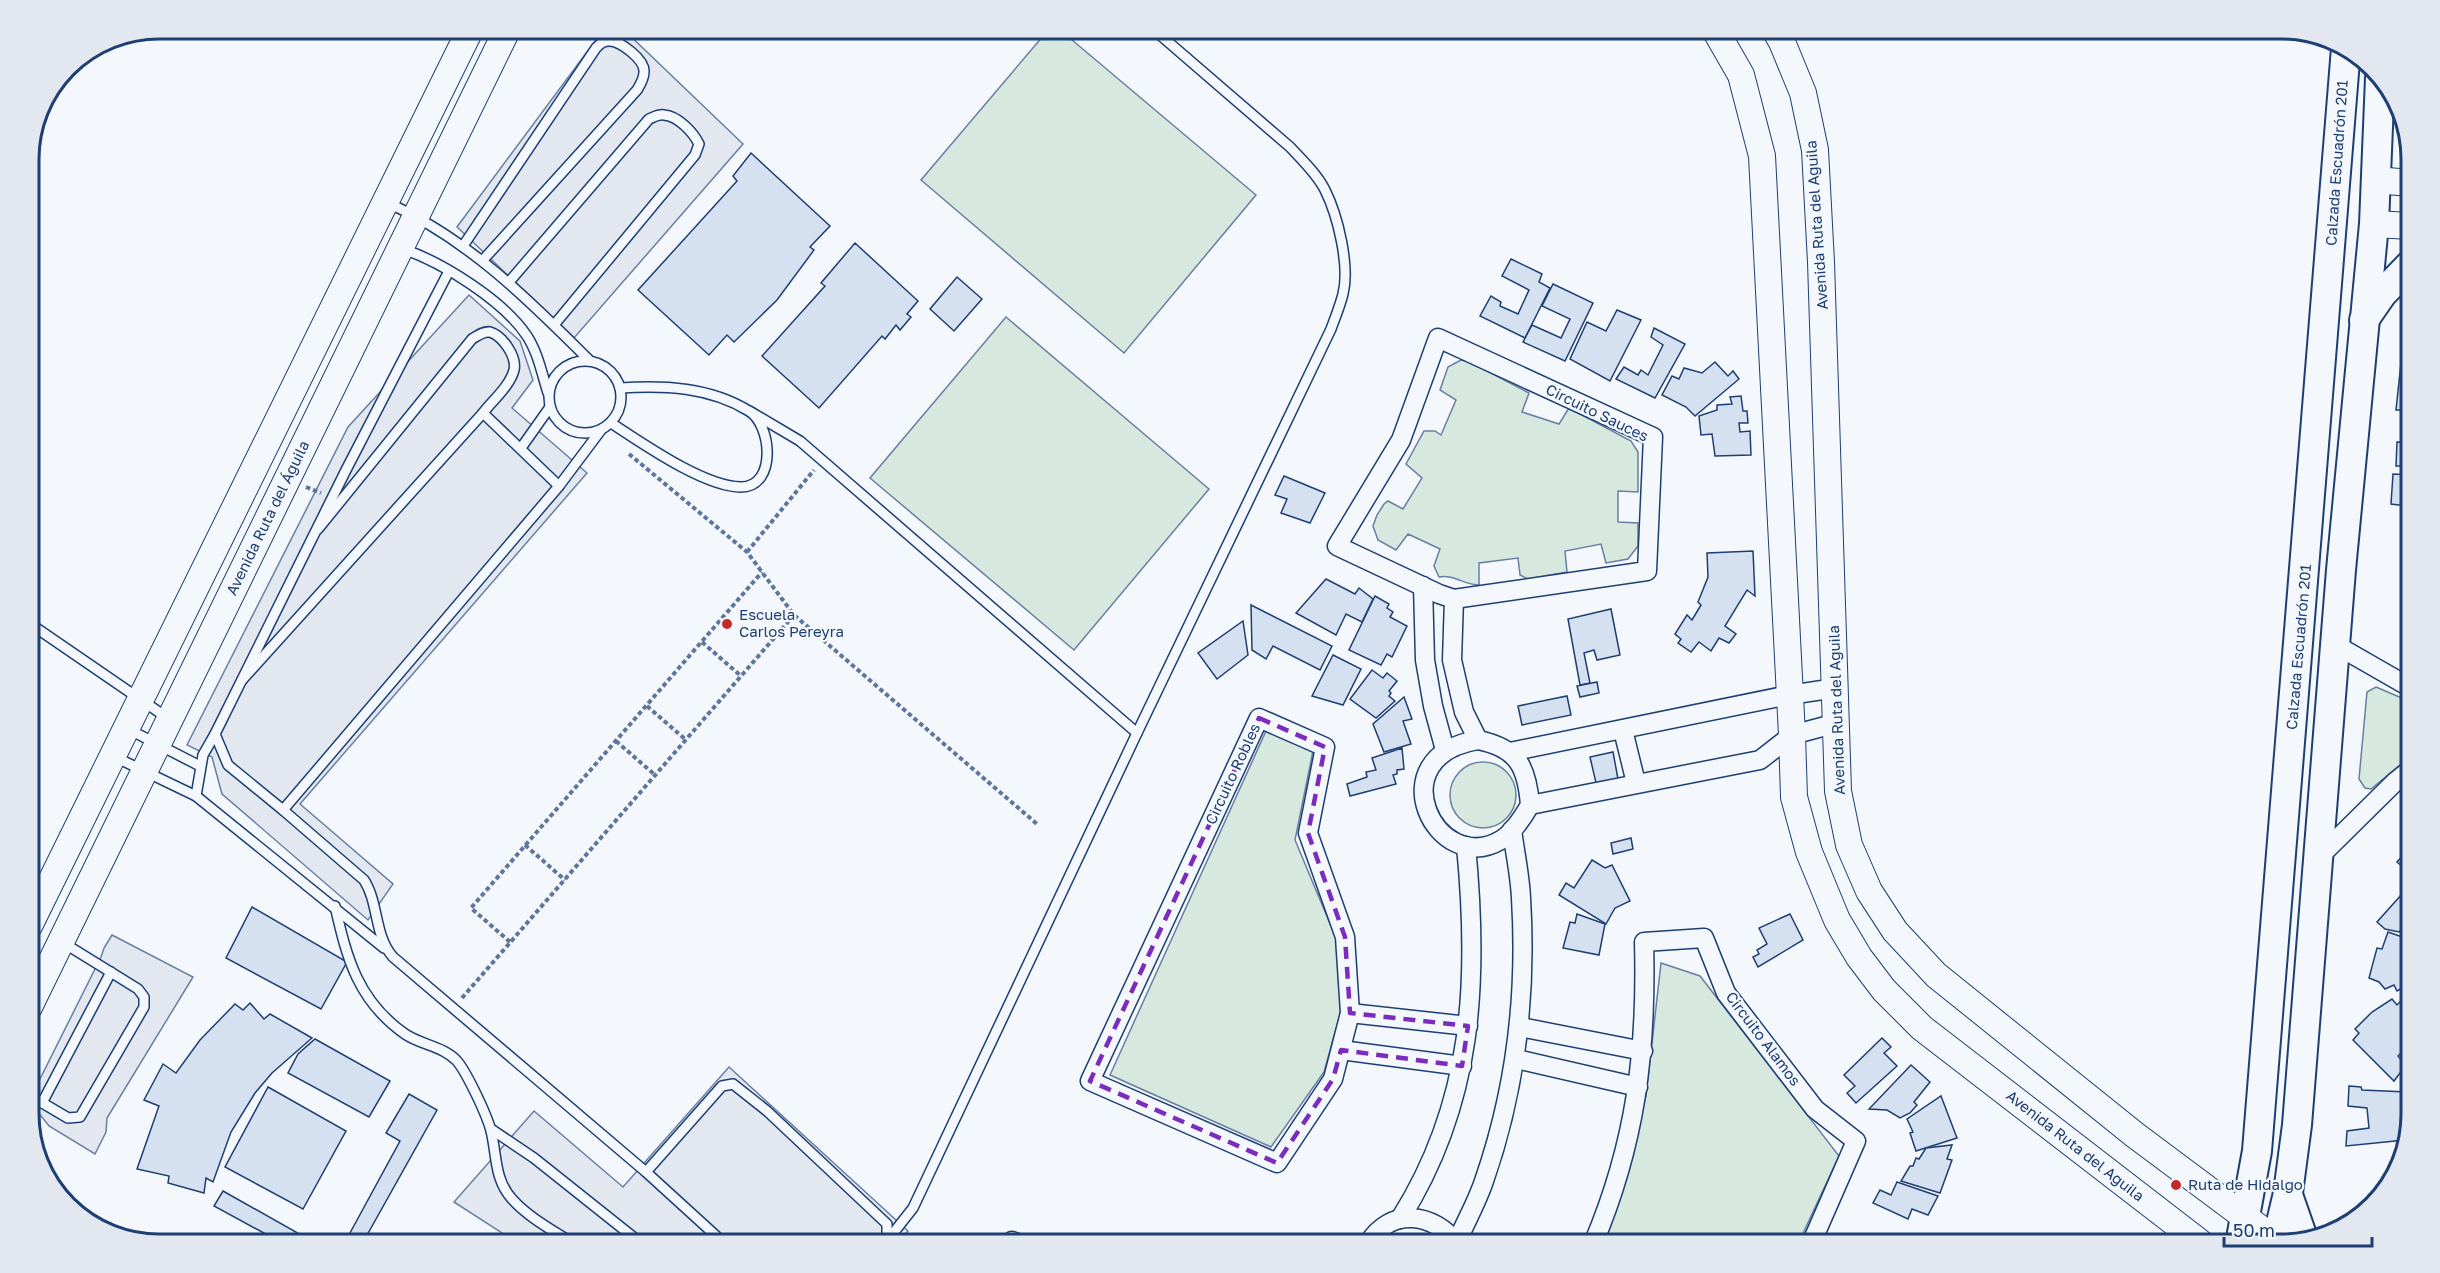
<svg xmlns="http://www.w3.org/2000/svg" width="2440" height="1273" viewBox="0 0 2440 1273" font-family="'Golos Text',sans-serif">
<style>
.green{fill:#d7e8df;stroke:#687fa3;stroke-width:1.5}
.parking{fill:#e3e8f0;stroke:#687fa3;stroke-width:1.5}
.building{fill:#d5e0f0;stroke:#1d3f73;stroke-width:1.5}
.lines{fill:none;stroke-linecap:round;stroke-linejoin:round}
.lane-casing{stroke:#1d3f73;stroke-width:12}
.street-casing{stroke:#1d3f73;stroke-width:21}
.secondary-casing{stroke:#1d3f73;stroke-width:28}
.primary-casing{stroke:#1d3f73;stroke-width:32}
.path{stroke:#5e769c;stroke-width:4;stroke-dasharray:4.5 3;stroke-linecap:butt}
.lane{stroke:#f4f7fb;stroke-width:9}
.street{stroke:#f4f7fb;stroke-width:18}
.secondary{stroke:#f4f7fb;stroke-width:26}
.primary{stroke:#f4f7fb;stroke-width:28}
.marked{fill:none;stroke:#7b2cbf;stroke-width:4.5;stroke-dasharray:12 8;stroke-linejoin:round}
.poi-dot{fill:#c62828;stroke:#f4f7fb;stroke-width:2}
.labels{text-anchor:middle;stroke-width:4.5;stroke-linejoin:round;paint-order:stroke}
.street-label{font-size:15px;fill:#1d3f73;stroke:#f4f7fb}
.poi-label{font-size:15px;fill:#1d3f73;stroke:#f4f7fb;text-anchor:start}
.rim{fill:none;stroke:#1d3f73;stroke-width:3}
</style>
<rect width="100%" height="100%" fill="#f4f7fb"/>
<g class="green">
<polygon points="1059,29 1256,195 1124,353 921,180 1049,29"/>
<polygon points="1006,317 1209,489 1074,650 870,478"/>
<path d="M1461 360 1470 362 1529 393 1522 412 1559 424 1569 408 1631 441 1638 452V492L1618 491V522L1638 523V546L1628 559 1606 563 1601 544 1565 551 1567 572 1528 579 1520 575 1518 558 1479 563V585C1464 585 1454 574 1439 577L1434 566 1440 549 1408 534 1396 550 1378 540 1373 526 1377 515 1384 504 1388 501 1403 509 1422 478 1406 464 1424 431H1435L1441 435 1456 400 1440 390 1448 367Z"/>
<polygon points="2376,687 2411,702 2411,756 2371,789 2365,788 2359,779 2367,692"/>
<polygon points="1266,731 1313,751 1295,840 1336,938 1341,1011 1324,1072 1271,1147 1110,1075"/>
<circle cx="1483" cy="795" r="33"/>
<polygon points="1661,963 1700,976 1839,1156 1798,1244 1602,1244 1646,1096"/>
</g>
<g class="parking">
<polygon points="604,29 623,29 743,144 574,338 457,227"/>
<polygon points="469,295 520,341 533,380 512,408 587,473 300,804 393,884 368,920 222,794 212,757 187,745 348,427"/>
<polygon points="112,935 193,977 107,1118 106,1132 95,1154 49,1126 29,1101 101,957 104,948"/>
<polygon points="729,1067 908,1231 896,1244 519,1244 454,1202 534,1111 623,1187"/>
</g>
<g class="building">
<polygon points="751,153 830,226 810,247 814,250 777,300 734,342 727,335 709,355 638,290 737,181 733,176"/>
<polygon points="855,243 918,301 907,314 911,317 900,330 896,325 885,339 882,336 819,408 762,356 825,286 821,283"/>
<polygon points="1511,259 1542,274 1539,282 1550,288 1525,338 1480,316 1491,296 1501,302 1500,306 1518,314 1529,290 1502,276"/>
<polygon points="957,277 982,299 954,331 930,309"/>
<polygon points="1553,284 1593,303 1565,361 1523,342 1532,325 1561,338 1570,319 1542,306"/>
<polygon points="1617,310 1641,320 1610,381 1570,359 1587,322 1606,331"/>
<polygon points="1654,328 1685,344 1655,398 1616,379 1624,367 1638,375 1641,370 1648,375 1663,345 1651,337"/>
<polygon points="1715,362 1728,376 1733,371 1739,379 1695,416 1686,407 1662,395 1672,376 1679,379 1684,368 1702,373"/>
<polygon points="2401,363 2411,367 2411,410 2396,410"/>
<polygon points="1741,396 1743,411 1747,411 1748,423 1739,423 1740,432 1750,431 1751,455 1715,456 1712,434 1701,435 1699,416 1717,410 1717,405 1732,404 1730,397"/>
<polygon points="2397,442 2411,443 2411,466 2396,466"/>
<polygon points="2393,474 2410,475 2407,506 2391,504"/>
<polygon points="1284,476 1325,493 1310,523 1281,513 1287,499 1275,495"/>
<polygon points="1753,551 1755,596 1747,590 1725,626 1736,634 1729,643 1719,638 1711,651 1699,642 1691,652 1678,643 1681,639 1675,634 1687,615 1692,620 1701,605 1698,602 1708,577 1707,553"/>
<polygon points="1326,579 1355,594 1359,588 1373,599 1362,622 1346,614 1336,635 1296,613"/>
<polygon points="1375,596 1389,604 1387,608 1393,612 1390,617 1407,626 1392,657 1387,654 1381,665 1349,650"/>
<polygon points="1251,605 1332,646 1320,670 1273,646 1266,659 1252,650"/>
<polygon points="1611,609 1620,655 1597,660 1594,650 1584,653 1590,683 1580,685 1568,619"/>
<polygon points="1243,621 1248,655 1217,679 1198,653"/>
<polygon points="1333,655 1361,669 1343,705 1312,696"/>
<polygon points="1372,670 1383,678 1387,673 1397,681 1389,691 1391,693 1389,696 1395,701 1376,718 1350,699"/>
<polygon points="1597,682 1599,693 1580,697 1577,686"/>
<polygon points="1567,696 1571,715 1522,725 1518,706"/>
<polygon points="1404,697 1412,719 1403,721 1411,744 1384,752 1373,724"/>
<polygon points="1402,748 1404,769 1397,770 1397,774 1393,775 1396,784 1350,796 1347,784 1367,777 1366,772 1376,770 1372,758"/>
<polygon points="1613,752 1618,779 1596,783 1590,757"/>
<polygon points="1631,838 1633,849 1613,854 1611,843"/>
<polygon points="2411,847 2411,874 2397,862"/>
<polygon points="1592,860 1605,868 1612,865 1630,901 1615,908 1606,924 1559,895 1566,883 1574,888"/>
<polygon points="2411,884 2411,932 2405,925 2399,932 2385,929 2377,922"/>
<polygon points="252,907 347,962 321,1009 226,958"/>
<polygon points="1577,914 1605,924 1599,955 1563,948 1570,922 1575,923"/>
<polygon points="1790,914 1803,940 1758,967 1753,957 1759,954 1757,950 1767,944 1759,928"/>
<polygon points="2388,932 2411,940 2411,952 2407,964 2411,966 2411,983 2397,991 2394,985 2385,989 2379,982 2369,978 2377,948 2382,949"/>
<polygon points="2411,991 2411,1043 2398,1056 2406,1065 2394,1081 2353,1040 2359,1033 2355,1029 2372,1012 2392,999 2397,1005"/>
<polygon points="250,1003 264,1019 270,1014 312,1038 272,1073 255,1093 231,1132 213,1182 206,1178 204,1193 168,1183 169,1176 137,1169 159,1106 144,1100 163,1064 176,1073 200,1040 235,1004 243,1010"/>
<polygon points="1882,1038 1891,1047 1884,1053 1897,1066 1856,1103 1847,1093 1855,1086 1844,1075"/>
<polygon points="315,1039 390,1081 369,1117 288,1073 298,1054"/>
<polygon points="1911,1065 1930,1082 1914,1102 1917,1105 1910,1113 1900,1118 1887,1110 1869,1109"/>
<polygon points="2349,1086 2361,1087 2362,1090 2407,1092 2409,1112 2405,1111 2407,1133 2405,1140 2346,1146 2347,1131 2369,1128 2367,1108 2348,1106"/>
<polygon points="268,1087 346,1131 303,1209 225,1167"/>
<polygon points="409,1094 437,1110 362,1244 344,1244 400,1141 386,1133"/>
<polygon points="1941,1096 1957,1138 1916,1151 1910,1133 1913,1132 1907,1119"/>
<polygon points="1952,1145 1947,1159 1952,1160 1940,1193 1901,1181 1910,1166 1913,1166 1916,1158 1919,1159 1926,1148"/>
<polygon points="1897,1182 1938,1196 1928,1215 1912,1209 1908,1219 1873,1203 1880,1190 1891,1195"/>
<polygon points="223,1191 303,1236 298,1244 284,1244 214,1206"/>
</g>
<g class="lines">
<defs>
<g id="lane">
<path d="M386 202C467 238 528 299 590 361"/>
<path d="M463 246 596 48C600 44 603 41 609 41 621 41 645 60 644 72 644 79 640 85 637 90L483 260"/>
<path d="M403 249C442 262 504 301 527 336 538 353 542 374 548 393"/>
<path d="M509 282 649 119C654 117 659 114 664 115 678 116 693 132 699 144L695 155 554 325"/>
<circle cx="585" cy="397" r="36"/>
<polyline points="751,412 800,441 1137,733 913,1208 887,1241"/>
<polyline points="483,413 559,486"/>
<path d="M611 423C642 443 704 487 741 487 777 487 772 425 749 411 710 387 664 385 620 388"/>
<path d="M601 430 559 486 283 810 364 880C379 903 374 936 393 957L646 1172 725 1244"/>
<polyline points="521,448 550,407"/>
<polyline points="29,623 169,719"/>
<path d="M242 680 483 413C492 401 510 386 514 370 517 357 503 336 490 332 483 331 477 336 472 339L318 529"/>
<polyline points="128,729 200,766"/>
<path d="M1137 733 1331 329C1335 318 1340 306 1343 294 1350 266 1338 216 1325 190 1317 174 1302 160 1290 147L1152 28"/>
<polyline points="113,756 196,796 384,948"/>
<polyline points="196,796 203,755 215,734"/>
<polyline points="283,810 228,765 215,734 346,470 449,271"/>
<path d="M335 906C347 959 358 1001 405 1034 421 1045 443 1046 457 1061 467 1073 487 1115 491 1131 497 1155 494 1179 512 1199 529 1218 554 1231 574 1244"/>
<polyline points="29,1095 68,1118 80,1117 144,1007 144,997 138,989 62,942"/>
<polyline points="42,1103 111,972"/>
<polyline points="491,1129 534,1158 642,1244"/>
<polyline points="646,1172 722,1086 733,1084 767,1111 887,1224 887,1240"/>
</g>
<g id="street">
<polygon points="1438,338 1653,437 1647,571 1454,599 1439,594 1337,546 1401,440"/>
<polyline points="1423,586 1425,660 1433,706 1445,750"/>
<polyline points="1454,599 1452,660 1464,712 1478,740"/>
<polyline points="2336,645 2411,688"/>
<polygon points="1259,718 1325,747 1308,833 1345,937 1350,1013 1333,1079 1277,1163 1090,1081"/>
<polyline points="1623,730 1636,783"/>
<path d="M1478 740C1518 748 1527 767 1530 805 1523 817 1513 833 1501 840 1436 878 1377 756 1478 740Z"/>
<polyline points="1510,752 1789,695 1836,688"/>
<polyline points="1530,805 1760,760 1792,735 1837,723"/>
<polyline points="2318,858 2395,782 2411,769"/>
<polyline points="1350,1013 1468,1026"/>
<polyline points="1520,1027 1643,1051"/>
<polyline points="1341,1050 1462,1066"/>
<polyline points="1516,1059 1638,1087"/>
<path d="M1400 1219C1474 1102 1479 980 1466 846"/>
<polyline points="1011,1244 1012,1241 1020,1244"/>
<path d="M1368 1244C1390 1207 1434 1212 1457 1244"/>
<path d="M1456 1244C1465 1223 1477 1202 1484 1181 1516 1089 1527 995 1521 898 1520 875 1515 853 1512 830"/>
<path d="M1593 1244C1636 1143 1647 1051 1644 942L1704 938 1726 993 1815 1109 1856 1141 1811 1244"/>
</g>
<g id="secondary">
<polyline points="1714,28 1741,75 1762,156 1792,735 1794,797 1809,852 1837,920 1859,957 1884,990 1922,1028 2202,1244"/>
<polyline points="1774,28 1782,42 1803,93 1815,150 1821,262 1838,791 1849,845 1869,891 1895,931 1936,975 2135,1135 2277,1241"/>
<polyline points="2375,180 2411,183"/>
<polyline points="2374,224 2411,226"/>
<polyline points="29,926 471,28"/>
<polyline points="29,1007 508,28"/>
</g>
<g id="primary">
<polyline points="2364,320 2382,294 2411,264"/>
<polyline points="2288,1195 2303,1238"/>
<polyline points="2240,1244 2257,1151 2346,48"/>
<polyline points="2276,1244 2288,1193 2297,1125 2341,570 2374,224 2380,78"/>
</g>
</defs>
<use href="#lane" class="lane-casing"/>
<use href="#street" class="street-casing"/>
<use href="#secondary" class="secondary-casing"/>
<use href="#primary" class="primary-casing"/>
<g class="path">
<polyline points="629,454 747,552 794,615 1037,824"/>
<polyline points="306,487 321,493"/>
<polyline points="747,552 814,470"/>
<polyline points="702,642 741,676"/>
<polyline points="647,706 686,740"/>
<polyline points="616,741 655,775"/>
<polyline points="525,845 565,880"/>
<polyline points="510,942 471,908 762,572"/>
<polyline points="462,998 794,615"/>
</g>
<use href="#lane" class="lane"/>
<use href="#street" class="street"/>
<use href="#secondary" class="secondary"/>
<use href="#primary" class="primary"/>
</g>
<path class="marked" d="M1259 718 1325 747 1308 833 1345 937 1350 1013 1468 1026 1462 1066 1341 1050 1333 1079 1277 1163 1090 1081Z"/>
<g class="poi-dot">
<circle cx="727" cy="624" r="6"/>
<circle cx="2176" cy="1185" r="6"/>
</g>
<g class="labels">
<g class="street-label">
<text transform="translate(2337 163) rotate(-86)" y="5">Calzada Escuadrón 201</text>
<text transform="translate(1817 225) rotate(-94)" y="5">Avenida Ruta del Aguila</text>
<text transform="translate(1597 413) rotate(26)" y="5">Circuito Sauces</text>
<text transform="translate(268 518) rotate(-64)" y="5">Avenida Ruta del Águila</text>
<text transform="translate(2299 647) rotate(-85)" y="5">Calzada Escuadrón 201</text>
<text transform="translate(1837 710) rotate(-92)" y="5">Avenida Ruta del Aguila</text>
<text transform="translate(1233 774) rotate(-65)" y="5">Circuito Robles</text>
<text transform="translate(1763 1039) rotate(53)" y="5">Circuito Alamos</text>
<text transform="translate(2075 1146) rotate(38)" y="5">Avenida Ruta del Aguila</text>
</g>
<g class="poi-label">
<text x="739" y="620">Escuela<tspan x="739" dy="17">Carlos Pereyra</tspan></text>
<text x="2188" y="1190">Ruta de Hidalgo</text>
</g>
</g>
<path d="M0 0H2440V1273H0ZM159 39H2281A120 120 0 0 1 2401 159V1114A120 120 0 0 1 2281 1234H159A120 120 0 0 1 39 1114V159A120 120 0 0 1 159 39Z" fill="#e3e8f0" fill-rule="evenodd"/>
<path class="rim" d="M159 39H2281A120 120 0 0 1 2401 159V1114A120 120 0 0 1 2281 1234H159A120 120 0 0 1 39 1114V159A120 120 0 0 1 159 39Z"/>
<path d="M2224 1237v9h148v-9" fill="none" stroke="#1d3f73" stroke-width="3"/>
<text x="2233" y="1237" font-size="18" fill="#1d3f73" stroke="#f4f7fb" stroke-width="4.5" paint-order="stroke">50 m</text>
</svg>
